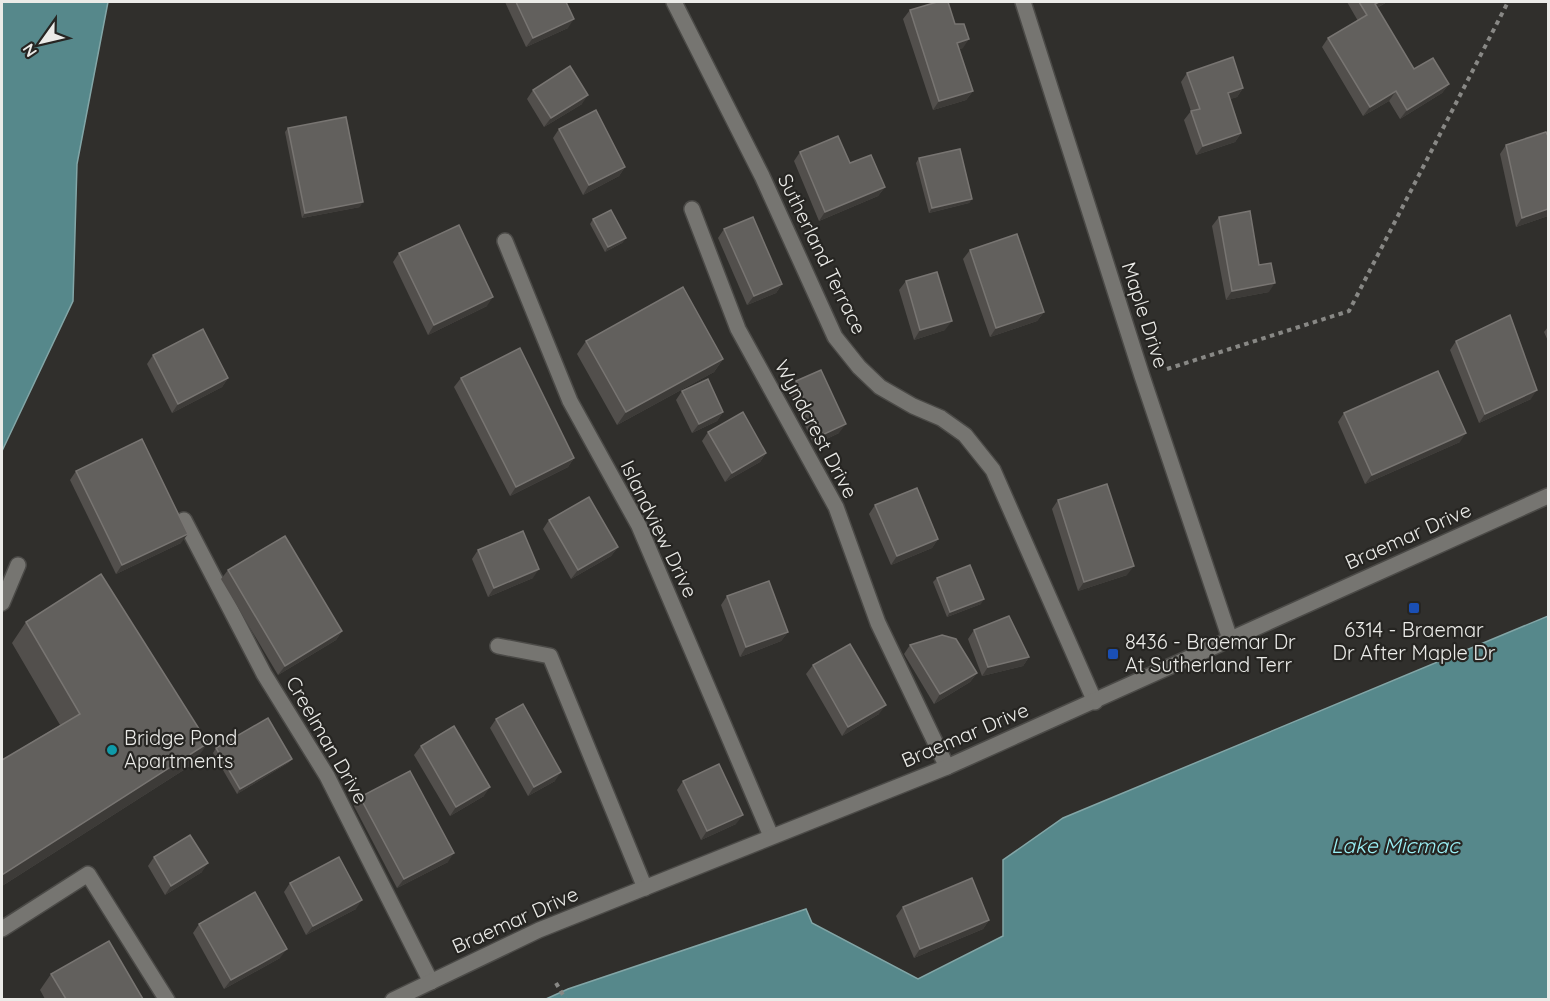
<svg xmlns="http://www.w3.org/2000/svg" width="1550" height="1001" viewBox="0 0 1550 1001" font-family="Quicksand,sans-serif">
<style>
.water{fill:#56888b;stroke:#83a6a7;stroke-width:1.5}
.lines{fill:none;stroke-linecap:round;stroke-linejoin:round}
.service-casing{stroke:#4b4a47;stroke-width:18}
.minor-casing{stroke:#4b4a47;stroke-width:18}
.secondary-casing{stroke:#4b4a47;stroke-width:18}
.path{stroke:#888885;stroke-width:4;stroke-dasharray:4.5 4.5;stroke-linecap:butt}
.service{stroke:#767571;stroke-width:15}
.minor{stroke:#767571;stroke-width:15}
.secondary{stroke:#767571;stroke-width:15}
.wall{fill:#524f4c}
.shaded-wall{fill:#3d3b38}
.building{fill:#62605d;stroke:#787572;stroke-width:1.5}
.transit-dot{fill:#1a4fb4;stroke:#262522;stroke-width:2}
.culture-dot{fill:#0f9aa8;stroke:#262522;stroke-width:2}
.labels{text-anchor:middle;stroke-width:4.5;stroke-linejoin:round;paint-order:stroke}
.street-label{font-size:20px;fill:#ebebe8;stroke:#262522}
.poi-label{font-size:20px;fill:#ebebe8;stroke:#262522;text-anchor:start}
.water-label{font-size:21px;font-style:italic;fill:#9af0f5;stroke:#262522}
</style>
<rect width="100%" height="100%" fill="#302f2c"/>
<g class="water">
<polygon points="2,2 108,2 77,164 73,301 2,451"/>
<polygon points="1548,616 1548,999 546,999 568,989 806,909 812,923 918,979 1003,936 1003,860 1063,818"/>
</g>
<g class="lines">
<defs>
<g id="service">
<polyline points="2,603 18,565"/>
<polyline points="498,646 550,656 645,888"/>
<polyline points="2,929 88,874 167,1000"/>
</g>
<g id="minor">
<polyline points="674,2 762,176 835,337 859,367 880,387 913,406 941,418 965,435 993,470 1095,702"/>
<polyline points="1023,2 1142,376 1230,639"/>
<polyline points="692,209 738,329 836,507 878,623 947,767"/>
<polyline points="505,241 570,401 639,526 771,836"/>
<polyline points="184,520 264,674 327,776 431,982"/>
</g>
<polyline id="secondary" points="393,1000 539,930 947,767 1548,496"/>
</defs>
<use href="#service" class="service-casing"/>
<use href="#minor" class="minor-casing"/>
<use href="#secondary" class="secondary-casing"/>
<g class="path">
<polyline points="1167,369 1349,311 1508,2"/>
<polyline points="556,983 566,1000"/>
</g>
<use href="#service" class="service"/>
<use href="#minor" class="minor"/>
<use href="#secondary" class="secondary"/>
</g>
<g class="wall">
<polygon points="505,2 566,2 568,28 526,47"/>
<polygon points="1347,2 1387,2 1377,8 1414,69 1449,84 1442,93 1400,119 1389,101 1363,116 1322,47 1328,38 1358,21"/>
<polygon points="910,10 963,48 959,49 973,91 966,100 933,110 903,19"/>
<polygon points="1187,73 1243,88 1237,97 1230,99 1241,133 1235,142 1196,155 1184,120 1191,111 1181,82"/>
<polygon points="533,90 582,104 544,127 527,99"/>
<polygon points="288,128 360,207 302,218 285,132"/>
<polygon points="559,129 625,167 619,176 583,195 553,138"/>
<polygon points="1506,145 1548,216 1516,227 1500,154"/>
<polygon points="800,152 850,163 885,187 878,196 819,221 794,161"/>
<polygon points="919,158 972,199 969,203 929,213 916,163"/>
<polygon points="1219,217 1259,265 1269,292 1226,300 1212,226"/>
<polygon points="593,219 626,238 622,243 605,252 590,224"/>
<polygon points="724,229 782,284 776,293 747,305 718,238"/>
<polygon points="970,250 1044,312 1037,321 990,337 963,259"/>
<polygon points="399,253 487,306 428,335 393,262"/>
<polygon points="906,281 945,330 914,340 899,290"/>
<polygon points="1548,327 1548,341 1544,332"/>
<polygon points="586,341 723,359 714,372 617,425 577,354"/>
<polygon points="1456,341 1531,399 1479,423 1450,350"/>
<polygon points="153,355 228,378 222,387 172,413 147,364"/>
<polygon points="461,378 574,458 568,467 510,496 454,387"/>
<polygon points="796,381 839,433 814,445 789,391"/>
<polygon points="682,391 723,412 717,421 692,433 676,400"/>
<polygon points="1344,413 1460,442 1365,484 1338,422"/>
<polygon points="708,432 766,453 760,462 725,482 702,441"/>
<polygon points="76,471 181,543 116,574 70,480"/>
<polygon points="1058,500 1127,575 1078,591 1052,509"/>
<polygon points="875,505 938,539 932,548 891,565 869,514"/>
<polygon points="549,520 618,547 611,556 571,579 543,529"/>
<polygon points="478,550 533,578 488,597 472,559"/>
<polygon points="228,570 342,631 336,640 278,675 221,579"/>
<polygon points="937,578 981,604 947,617 933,582"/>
<polygon points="727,596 788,632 781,641 740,657 721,605"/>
<polygon points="26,622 193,764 2,886 2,760 60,725 12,643"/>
<polygon points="974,630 1029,657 1023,666 982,676 968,639"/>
<polygon points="910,645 977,673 970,682 934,704 904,654"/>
<polygon points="813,665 879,714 842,736 806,674"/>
<polygon points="496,719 555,781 528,796 490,728"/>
<polygon points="421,746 484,796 450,816 414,755"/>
<polygon points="216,748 292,759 288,763 237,794 213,753"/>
<polygon points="683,781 736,824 701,840 677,790"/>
<polygon points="360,797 448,862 397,888 354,806"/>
<polygon points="154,857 202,872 165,895 148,866"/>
<polygon points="290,883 356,909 306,935 284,892"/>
<polygon points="903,907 989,920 983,929 914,958 896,916"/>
<polygon points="199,924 280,958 224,989 193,933"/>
<polygon points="51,974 143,999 45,999 40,990"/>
</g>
<g class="shaded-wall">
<polygon points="1379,2 1387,2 1368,13 1375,4"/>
<polygon points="574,19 568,28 526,47 533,38"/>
<polygon points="969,39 963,48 951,52 957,43"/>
<polygon points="1449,84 1442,93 1400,119 1407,110"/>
<polygon points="1243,88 1237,97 1222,102 1228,93"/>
<polygon points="973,91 966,100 933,110 939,101"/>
<polygon points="1396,91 1389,101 1363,116 1370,107"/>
<polygon points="588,95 582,104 544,127 551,118"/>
<polygon points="1241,133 1235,142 1196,155 1203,146"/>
<polygon points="625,167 619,176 583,195 589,185"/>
<polygon points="885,187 878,196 819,221 825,212"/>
<polygon points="972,199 969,203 929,213 932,208"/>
<polygon points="363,202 360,207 302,218 305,213"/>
<polygon points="1548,209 1548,216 1516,227 1522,218"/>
<polygon points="626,238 622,243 605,252 608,247"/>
<polygon points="1275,283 1269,292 1226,300 1232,291"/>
<polygon points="782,284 776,293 747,305 754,296"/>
<polygon points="493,297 487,306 428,335 434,325"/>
<polygon points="1044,312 1037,321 990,337 996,328"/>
<polygon points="952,321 945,330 914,340 920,330"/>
<polygon points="723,359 714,372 617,425 626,412"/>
<polygon points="228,378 222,387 172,413 178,404"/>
<polygon points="1537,390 1531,399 1479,423 1485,414"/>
<polygon points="723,412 717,421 692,433 699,424"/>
<polygon points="846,424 839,433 814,445 820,436"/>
<polygon points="1466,433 1460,442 1365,484 1372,475"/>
<polygon points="766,453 760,462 725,482 732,473"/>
<polygon points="574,458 568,467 510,496 516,487"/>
<polygon points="188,534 181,543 116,574 122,565"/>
<polygon points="938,539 932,548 891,565 897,556"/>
<polygon points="618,547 611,556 571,579 578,570"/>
<polygon points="1134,566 1127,575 1078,591 1084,582"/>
<polygon points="539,569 533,578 488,597 494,588"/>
<polygon points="984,599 981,604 947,617 950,612"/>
<polygon points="342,631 336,640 278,675 285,666"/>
<polygon points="788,632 781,641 740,657 746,647"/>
<polygon points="1029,657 1023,666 982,676 988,667"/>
<polygon points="977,673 970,682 934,704 940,694"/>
<polygon points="886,705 879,714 842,736 848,727"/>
<polygon points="208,743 193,764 2,886 2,875"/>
<polygon points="292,759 288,763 237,794 240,789"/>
<polygon points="561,772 555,781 528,796 534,787"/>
<polygon points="490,787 484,796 450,816 456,807"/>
<polygon points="743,815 736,824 701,840 707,831"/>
<polygon points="454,853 448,862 397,888 404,879"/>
<polygon points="208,863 202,872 165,895 171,886"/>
<polygon points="362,900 356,909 306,935 313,926"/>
<polygon points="989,920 983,929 914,958 920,949"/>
<polygon points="287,949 280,958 224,989 231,980"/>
</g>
<g class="building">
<polygon points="516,2 566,2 574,19 533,38"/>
<polygon points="937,2 948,2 955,24 964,24 969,39 957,43 973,91 939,101 910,10"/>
<polygon points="1359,2 1379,2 1375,4 1414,69 1433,58 1449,84 1407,110 1396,91 1370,107 1328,38 1367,15"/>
<polygon points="1233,57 1243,88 1228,93 1241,133 1203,146 1191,111 1200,109 1187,73"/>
<polygon points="570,66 588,95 551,118 533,90"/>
<polygon points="596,110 625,167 589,185 559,129"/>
<polygon points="346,117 363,202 305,213 288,128"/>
<polygon points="1546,132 1548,136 1548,209 1522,218 1506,145"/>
<polygon points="838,136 850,163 871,155 885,187 825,212 800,152"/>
<polygon points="960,149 972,199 932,208 919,158"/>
<polygon points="611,210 626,238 608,247 593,219"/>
<polygon points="1250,211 1259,265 1271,263 1275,283 1232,291 1219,217"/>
<polygon points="753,217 782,284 754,296 724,229"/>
<polygon points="459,225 493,297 434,325 399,253"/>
<polygon points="1017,234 1044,312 996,328 970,250"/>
<polygon points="937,272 952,321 920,330 906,281"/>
<polygon points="683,287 723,359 626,412 586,341"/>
<polygon points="1510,315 1537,390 1485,414 1456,341"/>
<polygon points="203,329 228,378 178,404 153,355"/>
<polygon points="520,348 574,458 516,487 461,378"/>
<polygon points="821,370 846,424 820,436 796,381"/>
<polygon points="1438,371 1466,433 1372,475 1344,413"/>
<polygon points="708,379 723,412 699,424 682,391"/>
<polygon points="743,412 766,453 732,473 708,432"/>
<polygon points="142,439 188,534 122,565 76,471"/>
<polygon points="1107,484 1134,566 1084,582 1058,500"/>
<polygon points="917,488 938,539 897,556 875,505"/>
<polygon points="589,497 618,547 578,570 549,520"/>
<polygon points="523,531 539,569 494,588 478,550"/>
<polygon points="285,536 342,631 285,666 228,570"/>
<polygon points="970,565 984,599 950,612 937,578"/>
<polygon points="101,574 208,743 2,875 2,760 80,714 26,622"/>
<polygon points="769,581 788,632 746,647 727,596"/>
<polygon points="1009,616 1029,657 988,667 974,630"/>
<polygon points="942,635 956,639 977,673 940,694 910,645"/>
<polygon points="850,644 886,705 848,727 813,665"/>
<polygon points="523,704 561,772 534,787 496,719"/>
<polygon points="268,718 292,759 240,789 216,748"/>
<polygon points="454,726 490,787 456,807 421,746"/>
<polygon points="719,764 743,815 707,831 683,781"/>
<polygon points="410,771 454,853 404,879 360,797"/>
<polygon points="190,835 208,863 171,886 154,857"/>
<polygon points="339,857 362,900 313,926 290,883"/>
<polygon points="972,878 989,920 920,949 903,907"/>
<polygon points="255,892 287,949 231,980 199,924"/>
<polygon points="109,941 143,999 66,999 51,974"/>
</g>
<g class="transit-dot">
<rect x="1408" y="602" width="12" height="12" rx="3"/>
<rect x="1107" y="648" width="12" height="12" rx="3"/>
</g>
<circle class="culture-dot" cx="112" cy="750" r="6"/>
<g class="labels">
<g class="street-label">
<text transform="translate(822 254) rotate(64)" y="7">Sutherland Terrace</text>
<text transform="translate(1145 315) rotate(72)" y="7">Maple Drive</text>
<text transform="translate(816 429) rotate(62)" y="7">Wyndcrest Drive</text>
<text transform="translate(659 529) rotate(64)" y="7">Islandview Drive</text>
<text transform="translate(1408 536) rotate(-24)" y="7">Braemar Drive</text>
<text transform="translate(965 735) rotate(-23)" y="7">Braemar Drive</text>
<text transform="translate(327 740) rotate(60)" y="7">Creelman Drive</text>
<text transform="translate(515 920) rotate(-24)" y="7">Braemar Drive</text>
</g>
<g class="poi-label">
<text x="1414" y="637" text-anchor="middle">6314 - Braemar<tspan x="1414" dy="23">Dr After Maple Dr</tspan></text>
<text x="1125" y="649">8436 - Braemar Dr<tspan x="1125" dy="23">At Sutherland Terr</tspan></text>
<text x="124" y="745">Bridge Pond<tspan x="124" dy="23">Apartments</tspan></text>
</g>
<g class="water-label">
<text x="1395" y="853">Lake Micmac</text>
</g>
</g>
<rect width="1550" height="1001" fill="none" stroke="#ebebe8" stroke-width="6"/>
<g transform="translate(42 42) rotate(236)" stroke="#262522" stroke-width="4.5" paint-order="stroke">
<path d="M0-4.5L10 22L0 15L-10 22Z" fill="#ebebe8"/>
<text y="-9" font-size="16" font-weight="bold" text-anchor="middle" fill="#ebebe8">N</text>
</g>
</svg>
